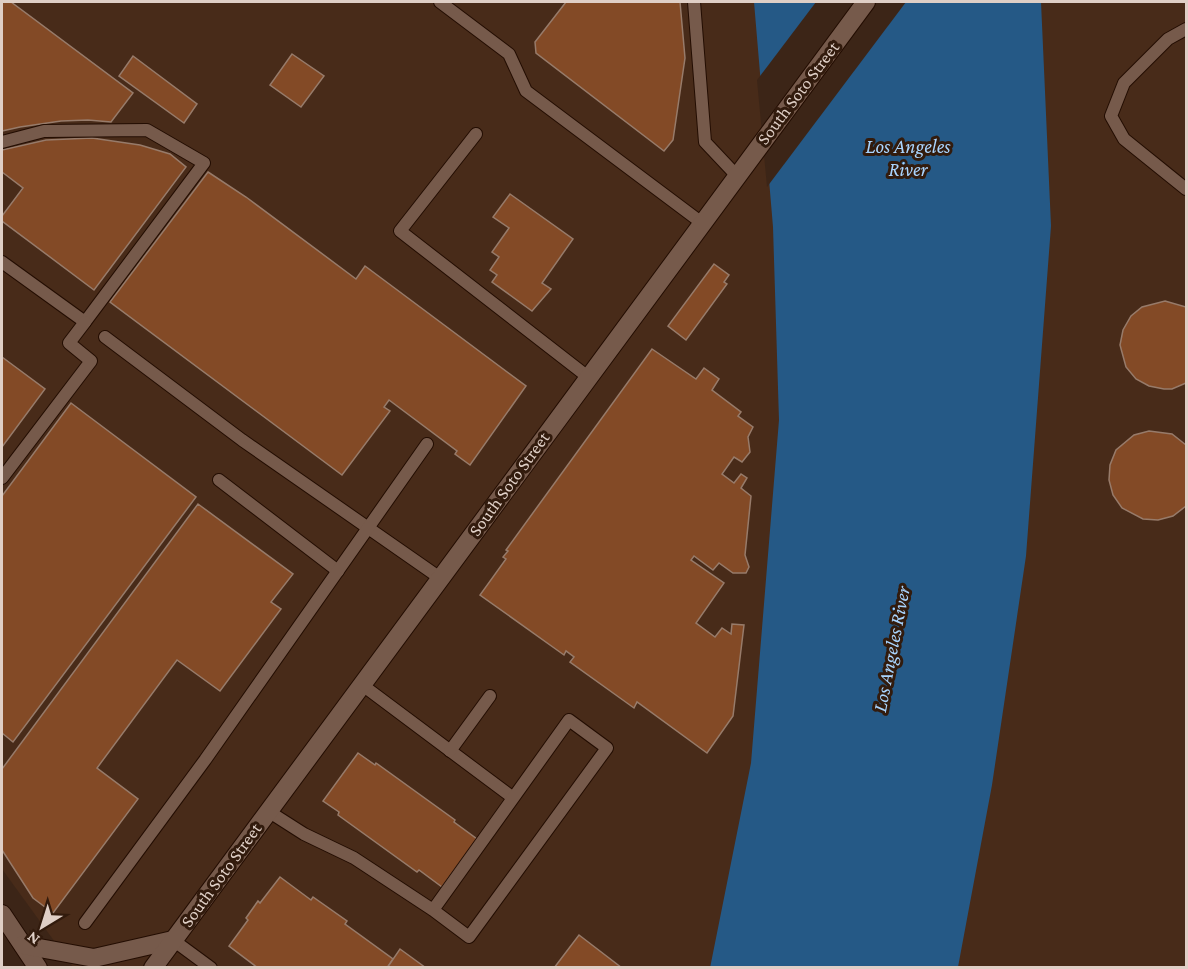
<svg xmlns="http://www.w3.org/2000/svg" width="1188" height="969" viewBox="0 0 1188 969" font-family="'Crimson Pro',serif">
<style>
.built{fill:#482b19}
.water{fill:#255986}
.pier{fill:#3c2517}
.building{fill:#834a26;stroke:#977b6a;stroke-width:1.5}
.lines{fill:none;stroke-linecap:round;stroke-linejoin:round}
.lane-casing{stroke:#230d02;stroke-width:14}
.secondary-casing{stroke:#230d02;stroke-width:20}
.lane{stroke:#765a4b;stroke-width:12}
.secondary{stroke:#765a4b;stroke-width:18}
.labels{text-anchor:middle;stroke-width:6;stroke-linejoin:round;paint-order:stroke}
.street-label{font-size:18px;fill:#dfcfc6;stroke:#321b0d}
.water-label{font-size:20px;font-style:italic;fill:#a9d4fe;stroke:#321b0d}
</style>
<rect width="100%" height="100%" fill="#3c2517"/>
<polygon class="built" points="2,2 1186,2 1186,967 73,967 2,869"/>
<polygon class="water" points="754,2 1041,2 1051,226 1026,556 992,785 958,967 710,968 751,763 779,420 773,227"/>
<polygon class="pier" points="816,2 906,2 767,187 757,80"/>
<g class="building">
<polygon points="2,2 11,2 133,93 111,122 88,120 61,121 20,127 2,131"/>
<polygon points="566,2 680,2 685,58 673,140 664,151 536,53 535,42"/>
<polygon points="292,54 324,76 301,107 270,85"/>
<polygon points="133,56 197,104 184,123 119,76"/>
<polygon points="92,138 140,145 170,154 186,167 94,290 2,221 2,216 23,188 2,172 2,150 46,140"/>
<polygon points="208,172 246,197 356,279 365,266 526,386 470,465 455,454 457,451 389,400 384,407 390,411 342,475 110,302"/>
<polygon points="510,194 573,239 542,283 551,289 532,311 492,282 497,275 490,270 499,257 492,252 509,228 493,217"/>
<polygon points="714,264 729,275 724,282 727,284 686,340 668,326"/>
<polygon points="1165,301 1186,307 1186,383 1172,389 1164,389 1149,386 1136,379 1126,367 1120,345 1123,330 1131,316 1142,307"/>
<polygon points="652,349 696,379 704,368 719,379 712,390 741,412 738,416 753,427 748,437 750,452 742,462 734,457 722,474 734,483 741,474 747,478 741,488 751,496 745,555 749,567 746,573 733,573 719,563 713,570 694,556 691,560 724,583 696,623 715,637 722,628 731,634 732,624 744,625 733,716 707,753 637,702 634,708 570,662 574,657 566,651 564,655 480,595 506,559 503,557 508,551 506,550"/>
<polygon points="2,357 45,389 2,447"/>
<polygon points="71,403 196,497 13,742 2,733 2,496"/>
<polygon points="1149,431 1172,434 1186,445 1186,506 1173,516 1158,520 1143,519 1122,508 1113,495 1109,480 1110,465 1116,450 1134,435"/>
<polygon points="198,504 293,574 271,602 281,609 220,691 177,660 97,768 138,799 53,913 33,898 2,850 2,769"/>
<polygon points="358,753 375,765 376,763 455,820 454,822 477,839 442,887 419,870 417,872 338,815 339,812 323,801"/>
<polygon points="280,877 311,900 313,897 347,921 345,924 393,959 387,968 258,968 229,946 248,920 246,918 258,901 260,903"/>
<polygon points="579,935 622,968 554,968"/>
<polygon points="400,949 426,968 387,968"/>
</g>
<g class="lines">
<defs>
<g id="lane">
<polyline points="440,2 509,54 526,91 702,223"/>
<polyline points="694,2 705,142 737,176"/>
<polyline points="1186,29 1168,39 1124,83 1111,116 1124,139 1186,189"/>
<polyline points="476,134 400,231 588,377"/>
<polyline points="2,142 44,131 147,130 204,163 85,322 2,262"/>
<polyline points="105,337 242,440 440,578"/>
<polyline points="2,478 91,361 69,343 85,322"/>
<polyline points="219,480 338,571"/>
<polyline points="361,684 512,797"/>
<polyline points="450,751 490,696"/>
<polyline points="268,811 304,834 354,858 433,910 469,937 607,748 569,720 433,910"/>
<polyline points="85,923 205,760 427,444"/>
<polyline points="173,940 211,968"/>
</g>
<g id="secondary">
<polyline points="2,914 38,968"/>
<polyline points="23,945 94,958 173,940"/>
<polyline points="153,968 866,2"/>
</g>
</defs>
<use href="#lane" class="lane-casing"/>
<use href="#secondary" class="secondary-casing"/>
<use href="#lane" class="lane"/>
<use href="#secondary" class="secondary"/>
</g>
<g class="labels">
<g class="street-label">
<text transform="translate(798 93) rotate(-53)" y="6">South Soto Street</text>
<text transform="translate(509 484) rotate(-54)" y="6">South Soto Street</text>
<text transform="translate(221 875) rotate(-54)" y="6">South Soto Street</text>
</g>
<g class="water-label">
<text x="908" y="153">Los Angeles<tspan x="908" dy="23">River</tspan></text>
<text transform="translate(891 649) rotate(-79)" y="7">Los Angeles River</text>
</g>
</g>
<rect width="1188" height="969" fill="none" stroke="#dfcfc6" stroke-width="6"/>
<g transform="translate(42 927) rotate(218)" stroke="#321b0d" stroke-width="4.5" paint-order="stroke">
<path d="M0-4.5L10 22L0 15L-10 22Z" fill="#dfcfc6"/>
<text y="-9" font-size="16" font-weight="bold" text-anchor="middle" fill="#dfcfc6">N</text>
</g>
</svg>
